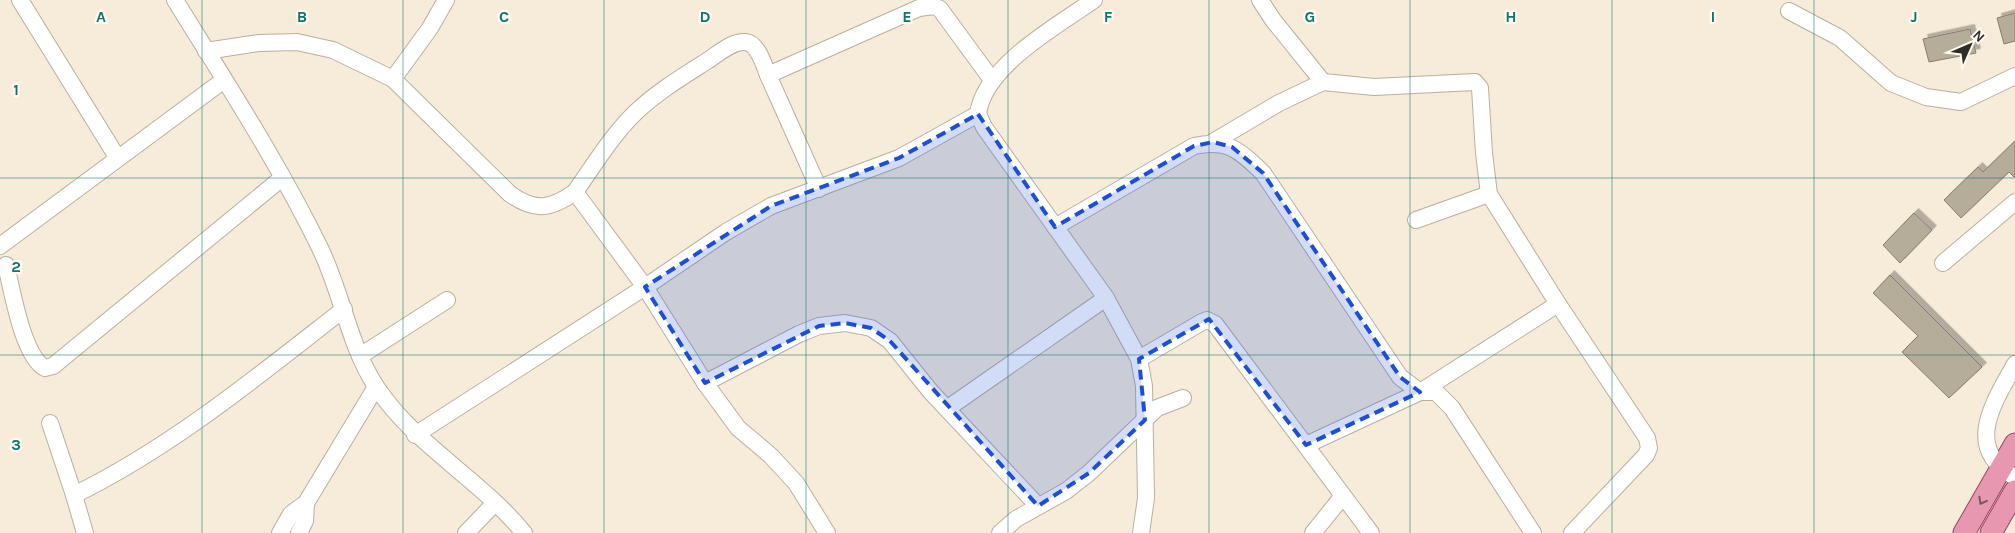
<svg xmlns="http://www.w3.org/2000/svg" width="2015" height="533" viewBox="0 0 2015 533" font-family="Karla,sans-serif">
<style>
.building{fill:#b5ac9a;stroke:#867d6c;filter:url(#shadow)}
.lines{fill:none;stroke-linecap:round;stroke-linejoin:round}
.minor-casing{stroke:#b9af9d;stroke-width:18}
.major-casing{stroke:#9d445e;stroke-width:23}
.minor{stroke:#fff;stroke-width:16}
.major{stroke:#e797b0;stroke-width:21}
.oneway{stroke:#79575d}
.marked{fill:#1d4ed8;fill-opacity:0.2;stroke:#1d4ed8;stroke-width:4;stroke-dasharray:10 6;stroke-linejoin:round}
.grid{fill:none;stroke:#0f766e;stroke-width:1;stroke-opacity:0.55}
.grid-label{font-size:16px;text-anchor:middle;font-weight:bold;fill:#0f766e;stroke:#fefaf3;stroke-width:4.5;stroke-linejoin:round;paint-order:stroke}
</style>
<defs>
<filter id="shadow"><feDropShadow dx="4.5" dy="-4.5" stdDeviation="0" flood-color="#0004"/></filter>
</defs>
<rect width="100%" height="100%" fill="#f6ecd9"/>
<g class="building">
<polygon points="2015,13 2015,41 2004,44 1997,18"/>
<polygon points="1970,29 1976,53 1929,62 1923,39"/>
<polygon points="2015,141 2015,178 2009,172 1961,218 1944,200 1978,167 1983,172"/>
<polygon points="1914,213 1932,230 1900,263 1883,245"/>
<polygon points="1890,275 1982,367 1949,398 1902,352 1918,336 1873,293"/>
</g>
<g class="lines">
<defs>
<g id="minor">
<polyline points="20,0 117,157"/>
<path d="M175 0C225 81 278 162 320 248 342 293 349 346 377 388 416 446 480 479 524 533"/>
<polyline points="1260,0 1273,20 1323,82"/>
<polyline points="1789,11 1840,38 1891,83 1926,97 1961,102 2015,76"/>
<path d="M206 51 259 43 297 42 333 50 393 79 510 194C535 212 551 209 575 192L645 287 705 383 738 428 771 456 796 483 827 533"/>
<polyline points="393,79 430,28 446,0"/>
<path d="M978 114C984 66 1057 26 1094 0"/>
<polyline points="1213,142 1279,103 1323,82 1374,87 1475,82 1480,88 1484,153 1489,194 1558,304 1420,392 1306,445"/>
<polyline points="819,189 768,75 919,8 934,6 940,9 992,80"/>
<path d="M575 192C594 165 612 135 636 112 657 92 682 77 707 61 718 54 732 41 745 42 758 43 764 65 768 75"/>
<polyline points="1416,220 1489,194"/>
<path d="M1055 227 1194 146C1228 139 1239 150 1263 173L1400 377 1420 392H1436L1452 408 1533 533"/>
<polyline points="0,246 224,80"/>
<polyline points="1943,263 2015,202"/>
<path d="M6 265C12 290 23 357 45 368L53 366 282 178"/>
<polyline points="1558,304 1647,438 1649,448 1646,455 1572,533"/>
<polyline points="360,356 447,300"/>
<polyline points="1139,359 1202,322 1207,320 1215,324 1371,533"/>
<path d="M2015 364C1993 404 1963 448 2015 477"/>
<polyline points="705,383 799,334 819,326 845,323 871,328 890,341 931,392 1038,506"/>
<polyline points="948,408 1106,298"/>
<polyline points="50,423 74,495"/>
<polyline points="415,435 645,287 726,232 771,206 899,158 978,114 984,127 1106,298 1139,359 1144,386 1146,498 1141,533"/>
<path d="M85 533 74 495C172 447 258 376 344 309"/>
<polyline points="280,533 291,514 306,503 376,387"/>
<polyline points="299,533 305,521 306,503"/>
<polyline points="466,533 495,503"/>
<polyline points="1000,533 1016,519 1066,491 1089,473 1157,408 1183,398"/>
<polyline points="1313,533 1342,497"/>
</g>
<g id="major">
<polyline points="1964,533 2015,444"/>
<polyline points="1991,533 2015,491"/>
</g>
</defs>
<use href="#minor" class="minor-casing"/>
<use href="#major" class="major-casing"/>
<use href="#minor" class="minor"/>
<use href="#major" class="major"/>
</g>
<defs><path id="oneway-chevron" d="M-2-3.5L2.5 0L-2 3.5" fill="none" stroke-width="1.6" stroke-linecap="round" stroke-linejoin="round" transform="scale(1.25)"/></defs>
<use class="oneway" href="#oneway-chevron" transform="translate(1982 501) rotate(119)"/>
<path class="marked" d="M978 114 1055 227 1194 146 1213 142 1232 147 1263 173 1400 377 1420 392 1306 445 1209 319 1139 359 1145 420 1089 473 1038 506 890 341 871 328 845 323 819 326 705 383 645 287 771 206 899 158Z"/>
<path class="grid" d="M202 0V533M403 0V533M604 0V533M806 0V533M1008 0V533M1209 0V533M1410 0V533M1612 0V533M1814 0V533M0 178H2015M0 355H2015"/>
<g class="grid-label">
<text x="101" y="22">A</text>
<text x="302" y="22">B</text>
<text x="504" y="22">C</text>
<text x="705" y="22">D</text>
<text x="907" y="22">E</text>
<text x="1108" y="22">F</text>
<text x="1310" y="22">G</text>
<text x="1511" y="22">H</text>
<text x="1713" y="22">I</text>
<text x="1914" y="22">J</text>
<text x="16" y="95">1</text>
<text x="16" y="272">2</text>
<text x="16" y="450">3</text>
</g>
<g transform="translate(1970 45) rotate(45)" stroke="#fefaf3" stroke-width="4" paint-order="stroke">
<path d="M0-4L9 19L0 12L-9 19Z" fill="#302d26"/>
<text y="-8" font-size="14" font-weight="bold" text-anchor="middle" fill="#302d26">N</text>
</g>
</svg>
